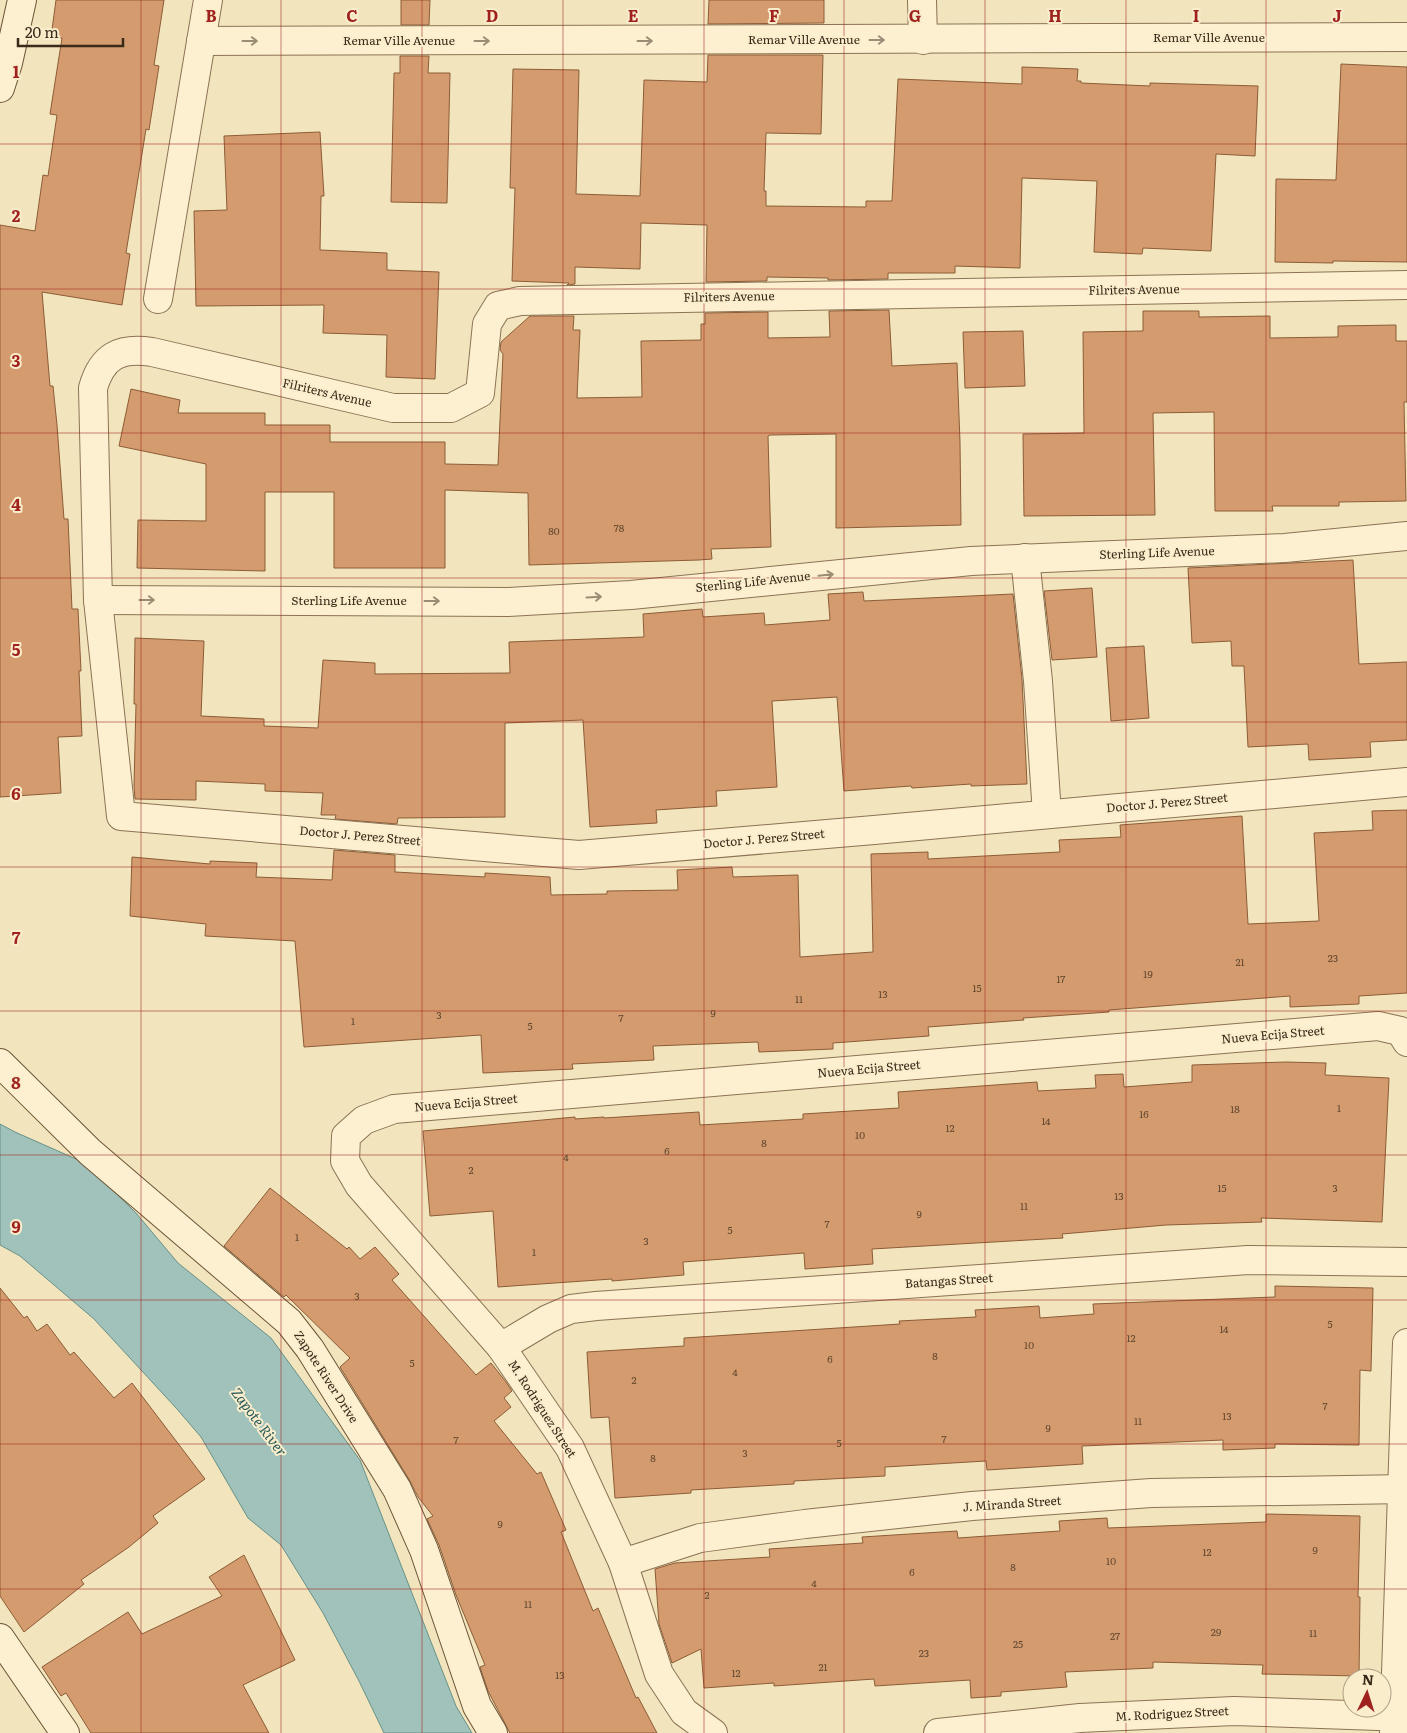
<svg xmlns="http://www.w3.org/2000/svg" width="1407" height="1733" viewBox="0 0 1407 1733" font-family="Literata,serif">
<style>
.water{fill:#a0c2ba;stroke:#679188}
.building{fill:#d49c6e;stroke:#8c5c37}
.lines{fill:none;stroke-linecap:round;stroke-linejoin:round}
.minor-casing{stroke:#8b7354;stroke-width:30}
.secondary-casing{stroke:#6d5437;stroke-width:30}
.minor{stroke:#fcf0d0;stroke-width:28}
.secondary{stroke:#fcf0d0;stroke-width:28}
.oneway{stroke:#9a8d75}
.grid{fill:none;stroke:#a0221e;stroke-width:1;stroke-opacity:0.55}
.labels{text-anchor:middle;stroke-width:4;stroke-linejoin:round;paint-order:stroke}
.number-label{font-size:10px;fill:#60462f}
.street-label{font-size:12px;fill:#392a1a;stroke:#f9edcc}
.water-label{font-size:14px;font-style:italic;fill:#285a59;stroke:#f9edcc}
.grid-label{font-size:16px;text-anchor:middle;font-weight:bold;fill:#a0221e;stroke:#f9edcc;stroke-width:4;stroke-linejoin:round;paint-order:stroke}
</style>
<rect width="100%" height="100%" fill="#f2e4bc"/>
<polygon class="water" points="0,1124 15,1132 85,1163 136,1213 178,1263 271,1338 360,1460 456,1706 472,1733 384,1733 359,1681 323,1613 281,1545 248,1518 201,1437 177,1409 94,1319 20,1256 0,1245"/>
<g class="building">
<polygon points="56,0 164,0 154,65 159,66 149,130 146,129 126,253 130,254 122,305 42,292 50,386 53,386 57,425 64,519 68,519 72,609 78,609 81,671 79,671 82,736 58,737 61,793 0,797 0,225 35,231 43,175 48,176 57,115 50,114 62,38 51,37"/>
<polygon points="401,0 430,0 429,25 401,25"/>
<polygon points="709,0 824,0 824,23 708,24"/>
<polygon points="708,55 823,55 821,134 766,133 764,191 766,191 766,206 866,207 866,201 892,201 898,79 1022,84 1022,67 1078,69 1077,81 1081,81 1081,83 1150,86 1150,83 1258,86 1255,156 1216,154 1211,251 1143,248 1142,254 1094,252 1097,181 1022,178 1020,268 955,266 955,273 888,273 888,279 828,280 828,278 767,277 767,281 706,282 707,225 641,223 640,269 575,267 575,284 567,285 569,283 512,281 515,188 510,188 513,69 579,70 576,194 640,196 644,80 707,82"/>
<polygon points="400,56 429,56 428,73 450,73 447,203 391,202 394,73 400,73"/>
<polygon points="1341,64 1407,67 1407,262 1333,261 1333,263 1275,262 1276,179 1336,180"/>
<polygon points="320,132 324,196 321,196 320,250 387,253 387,270 439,272 435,379 386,377 387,335 323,333 324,305 196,306 194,211 227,210 224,136"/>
<polygon points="889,310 892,366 957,363 960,442 961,525 836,528 836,434 770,435 768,436 771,547 711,549 712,559 699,560 529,565 528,493 445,490 445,568 334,568 334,492 265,492 265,571 137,568 138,520 206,521 206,464 119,446 131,389 180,400 178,413 265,413 265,425 330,425 330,442 445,442 445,464 498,465 503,354 500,350 501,342 530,316 574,316 573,330 580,330 577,398 642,397 641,341 701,340 701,324 705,324 705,313 768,312 768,338 830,337 829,311"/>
<polygon points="1143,311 1199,311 1199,317 1270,316 1270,338 1338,337 1338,326 1396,325 1396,341 1407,341 1407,402 1404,402 1406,501 1339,502 1339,506 1272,506 1273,511 1215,511 1214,412 1153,413 1155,515 1024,516 1023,434 1084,433 1083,332 1143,331"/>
<polygon points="1023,331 1025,386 965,388 963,332"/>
<polygon points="1353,560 1359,664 1407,662 1407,740 1370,742 1371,757 1309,760 1308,744 1248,747 1244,666 1232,666 1231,641 1192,643 1188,568"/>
<polygon points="1092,588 1097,657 1052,660 1044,591"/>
<polygon points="863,592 864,601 1013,594 1022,679 1027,784 971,786 971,784 912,788 911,786 844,791 837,697 772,701 777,787 716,791 717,806 656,810 657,823 590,827 583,720 505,723 505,817 398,818 397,824 335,819 336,815 321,815 323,793 265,791 265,784 196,781 196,800 135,799 134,786 136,704 134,704 135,638 204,641 201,716 264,719 264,726 318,728 323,660 375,663 375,674 510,673 509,642 644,637 643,614 702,609 703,617 764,613 765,625 830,620 828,594"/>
<polygon points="1144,646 1149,718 1111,721 1106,648"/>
<polygon points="1407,810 1407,993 1359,996 1359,1004 1290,1007 1290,996 1109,1010 1109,1012 1023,1018 1024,1020 928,1027 929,1036 833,1043 833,1049 759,1052 758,1042 653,1046 654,1060 572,1064 573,1069 483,1073 481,1035 304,1047 295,941 205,936 206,924 130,916 132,857 210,864 210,861 257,863 256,877 332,880 334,850 395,855 395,872 485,877 485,873 550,877 551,895 607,894 607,891 678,890 677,870 732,867 733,877 798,875 800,957 873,952 871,854 928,852 928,859 1060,852 1059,840 1121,837 1120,825 1242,816 1248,924 1319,921 1314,833 1373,830 1372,811"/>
<polygon points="1286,1062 1326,1063 1325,1075 1389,1078 1382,1222 1261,1218 1262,1222 1166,1225 1062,1234 1063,1238 872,1249 873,1264 805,1269 804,1253 683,1262 684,1275 612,1281 612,1279 498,1287 493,1211 430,1216 423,1131 575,1117 575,1119 604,1117 604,1118 699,1112 700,1125 803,1119 803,1114 899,1108 898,1092 1037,1082 1038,1091 1096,1088 1095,1075 1123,1074 1124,1087 1192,1082 1192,1065"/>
<polygon points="270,1188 347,1249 349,1247 360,1259 375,1247 399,1274 392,1280 476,1375 491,1363 506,1382 512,1391 504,1398 511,1407 494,1421 537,1474 541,1472 566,1530 561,1532 593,1611 598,1608 636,1698 638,1697 657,1733 510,1733 488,1691 480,1667 485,1665 456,1595 439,1545 427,1519 433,1516 418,1497 410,1481 340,1367 350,1358 286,1295 284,1297 224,1246"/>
<polygon points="1275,1286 1373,1288 1371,1371 1360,1370 1359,1445 1275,1444 1275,1448 1223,1450 1223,1440 1082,1446 1083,1464 987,1470 986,1461 885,1467 885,1476 794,1481 794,1484 691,1490 691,1493 615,1498 609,1417 591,1418 587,1352 684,1346 684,1338 900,1324 899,1321 976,1317 975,1310 1039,1306 1040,1318 1094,1314 1093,1304 1275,1297"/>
<polygon points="0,1288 24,1318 27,1316 37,1331 47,1324 70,1355 74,1352 114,1398 132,1383 205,1479 153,1516 158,1523 129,1547 81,1580 84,1584 24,1632 0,1596"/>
<polygon points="1266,1514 1360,1516 1358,1597 1360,1597 1359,1676 1262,1674 1263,1665 1153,1662 1153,1668 1065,1672 1067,1687 1001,1692 1001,1696 971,1698 970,1680 875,1686 874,1679 774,1686 774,1683 704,1688 701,1649 672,1663 659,1624 655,1569 675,1563 770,1557 769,1549 863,1543 862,1537 957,1531 958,1538 1060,1531 1059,1521 1107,1518 1108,1528 1266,1522"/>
<polygon points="244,1555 295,1660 243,1685 269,1733 91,1733 66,1693 61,1696 42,1667 128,1612 142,1634 222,1596 209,1577"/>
</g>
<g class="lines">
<defs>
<g id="minor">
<polyline points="922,0 923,40"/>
<polyline points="201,41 1407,37"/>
<path d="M1407 285 520 301 498 306 487 324 480 393 451 408H393L152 352C120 347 102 356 93 388L98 600 121 816 579 855 874 830 1407 782"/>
<polyline points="158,299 208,0"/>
<polyline points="1025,558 1038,681 1047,814"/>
<polyline points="98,600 508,602 631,595 971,561 1285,548 1407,536"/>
<polyline points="501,1347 548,1319 571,1309 596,1306 1248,1260 1407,1262"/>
<polyline points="623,1563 700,1538 805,1524 972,1506 1151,1493 1407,1489"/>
<polyline points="713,1733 684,1712 659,1674 623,1563 570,1448 501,1347 359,1185 345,1161 346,1136 364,1120 394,1109 1378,1026 1400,1031 1407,1042"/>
<polyline points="938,1733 1080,1718 1234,1711 1407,1717"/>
<polyline points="1394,1733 1407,1343"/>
</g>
<g id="secondary">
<polyline points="0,88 8,63 22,0"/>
<polyline points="0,1063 90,1152 289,1322 310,1349 397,1489 424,1550 477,1706 493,1733"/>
<polyline points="0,1638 65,1733"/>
</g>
</defs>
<use href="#minor" class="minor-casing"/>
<use href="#secondary" class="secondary-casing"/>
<use href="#minor" class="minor"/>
<use href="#secondary" class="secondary"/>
</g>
<defs><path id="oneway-shaft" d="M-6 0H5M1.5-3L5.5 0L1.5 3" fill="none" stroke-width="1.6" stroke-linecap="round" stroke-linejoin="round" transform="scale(1.25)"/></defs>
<g class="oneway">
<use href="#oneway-shaft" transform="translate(877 40)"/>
<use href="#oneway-shaft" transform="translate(250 41)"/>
<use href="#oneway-shaft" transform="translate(482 41)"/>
<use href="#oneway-shaft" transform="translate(645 41)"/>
<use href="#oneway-shaft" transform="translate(826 575) rotate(-6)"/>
<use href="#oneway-shaft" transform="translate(594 597) rotate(-3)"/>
<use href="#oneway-shaft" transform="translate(147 600)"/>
<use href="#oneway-shaft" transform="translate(432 601)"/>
</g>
<path class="grid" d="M141 0V1733M281 0V1733M422 0V1733M563 0V1733M704 0V1733M844 0V1733M985 0V1733M1126 0V1733M1266 0V1733M0 144H1407M0 289H1407M0 433H1407M0 578H1407M0 722H1407M0 867H1407M0 1011H1407M0 1155H1407M0 1300H1407M0 1444H1407M0 1589H1407"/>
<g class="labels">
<g class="number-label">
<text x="619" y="532">78</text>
<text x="554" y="535">80</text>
<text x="1333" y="962">23</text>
<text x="1240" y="966">21</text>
<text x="1148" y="978">19</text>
<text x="1061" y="983">17</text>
<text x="977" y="992">15</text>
<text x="883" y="998">13</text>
<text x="799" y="1003">11</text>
<text x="713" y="1017">9</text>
<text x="439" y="1019">3</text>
<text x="621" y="1022">7</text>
<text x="353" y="1025">1</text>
<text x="530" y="1030">5</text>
<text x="1339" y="1112">1</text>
<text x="1235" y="1113">18</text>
<text x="1144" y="1118">16</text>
<text x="1046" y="1125">14</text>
<text x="950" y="1132">12</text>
<text x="860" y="1139">10</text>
<text x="764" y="1147">8</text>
<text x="667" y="1155">6</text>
<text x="566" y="1161">4</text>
<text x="471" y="1174">2</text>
<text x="1222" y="1192">15</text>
<text x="1335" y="1192">3</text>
<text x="1119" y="1200">13</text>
<text x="1024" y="1210">11</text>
<text x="919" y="1218">9</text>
<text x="827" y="1228">7</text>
<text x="730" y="1234">5</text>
<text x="297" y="1241">1</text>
<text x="646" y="1245">3</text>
<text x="534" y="1256">1</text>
<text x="357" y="1300">3</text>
<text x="1330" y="1328">5</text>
<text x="1224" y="1333">14</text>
<text x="1131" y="1342">12</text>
<text x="1029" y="1349">10</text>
<text x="935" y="1360">8</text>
<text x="830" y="1363">6</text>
<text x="412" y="1367">5</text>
<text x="735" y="1376">4</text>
<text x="634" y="1384">2</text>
<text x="1325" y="1410">7</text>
<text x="1227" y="1420">13</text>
<text x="1138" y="1425">11</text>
<text x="1048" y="1432">9</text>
<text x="944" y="1443">7</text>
<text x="456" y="1444">7</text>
<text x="839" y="1447">5</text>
<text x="745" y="1457">3</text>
<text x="653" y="1462">8</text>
<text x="500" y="1528">9</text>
<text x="1315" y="1554">9</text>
<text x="1207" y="1556">12</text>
<text x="1111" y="1565">10</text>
<text x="1013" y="1571">8</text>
<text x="912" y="1576">6</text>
<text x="814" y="1587">4</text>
<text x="707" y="1599">2</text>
<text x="528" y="1608">11</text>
<text x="1216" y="1636">29</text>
<text x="1313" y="1637">11</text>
<text x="1115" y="1640">27</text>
<text x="1018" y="1648">25</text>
<text x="924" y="1657">23</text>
<text x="823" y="1671">21</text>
<text x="736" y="1677">12</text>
<text x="560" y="1679">13</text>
</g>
<g class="street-label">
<text x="1209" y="42">Remar Ville Avenue</text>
<text x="804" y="44">Remar Ville Avenue</text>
<text x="399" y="45">Remar Ville Avenue</text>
<text transform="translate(1134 290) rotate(-1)" y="4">Filriters Avenue</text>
<text transform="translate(729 297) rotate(-1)" y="4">Filriters Avenue</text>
<text transform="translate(327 393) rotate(13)" y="4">Filriters Avenue</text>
<text transform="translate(1157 553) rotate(-2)" y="4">Sterling Life Avenue</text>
<text transform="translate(753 582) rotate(-6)" y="4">Sterling Life Avenue</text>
<text x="349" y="605">Sterling Life Avenue</text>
<text transform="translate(1167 803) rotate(-5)" y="4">Doctor J. Perez Street</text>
<text transform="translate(360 836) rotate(5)" y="4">Doctor J. Perez Street</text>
<text transform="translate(764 839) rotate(-5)" y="4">Doctor J. Perez Street</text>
<text transform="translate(1273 1035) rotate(-5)" y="4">Nueva Ecija Street</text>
<text transform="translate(869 1069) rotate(-5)" y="4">Nueva Ecija Street</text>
<text transform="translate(466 1103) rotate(-5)" y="4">Nueva Ecija Street</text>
<text transform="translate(949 1281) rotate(-4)" y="4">Batangas Street</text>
<text transform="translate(326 1377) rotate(57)" y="4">Zapote River Drive</text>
<text transform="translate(542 1409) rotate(57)" y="4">M. Rodriguez Street</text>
<text transform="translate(1012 1504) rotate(-4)" y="4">J. Miranda Street</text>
<text transform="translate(1172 1714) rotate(-3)" y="4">M. Rodriguez Street</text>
</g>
<g class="water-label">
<text transform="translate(259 1422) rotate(53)" y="5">Zapote River</text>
</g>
</g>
<g class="grid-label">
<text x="211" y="22">B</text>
<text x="352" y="22">C</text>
<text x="492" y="22">D</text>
<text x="633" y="22">E</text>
<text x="774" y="22">F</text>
<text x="915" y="22">G</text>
<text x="1055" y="22">H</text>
<text x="1196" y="22">I</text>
<text x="1337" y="22">J</text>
<text x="16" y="78">1</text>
<text x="16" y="222">2</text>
<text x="16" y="367">3</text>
<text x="16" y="511">4</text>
<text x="16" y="656">5</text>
<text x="16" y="800">6</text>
<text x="16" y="944">7</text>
<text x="16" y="1089">8</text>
<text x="16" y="1233">9</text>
</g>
<g transform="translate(1367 1693) rotate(4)"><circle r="24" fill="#f9edcc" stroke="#ac9f85"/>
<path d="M0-4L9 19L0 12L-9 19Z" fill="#a0221e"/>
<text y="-8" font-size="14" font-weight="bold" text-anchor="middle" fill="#392a1a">N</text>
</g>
<path d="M18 38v8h105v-8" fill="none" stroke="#392a1a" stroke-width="2.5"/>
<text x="25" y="38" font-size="15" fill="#392a1a" stroke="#f9edcc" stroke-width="4" paint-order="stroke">20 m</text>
</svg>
